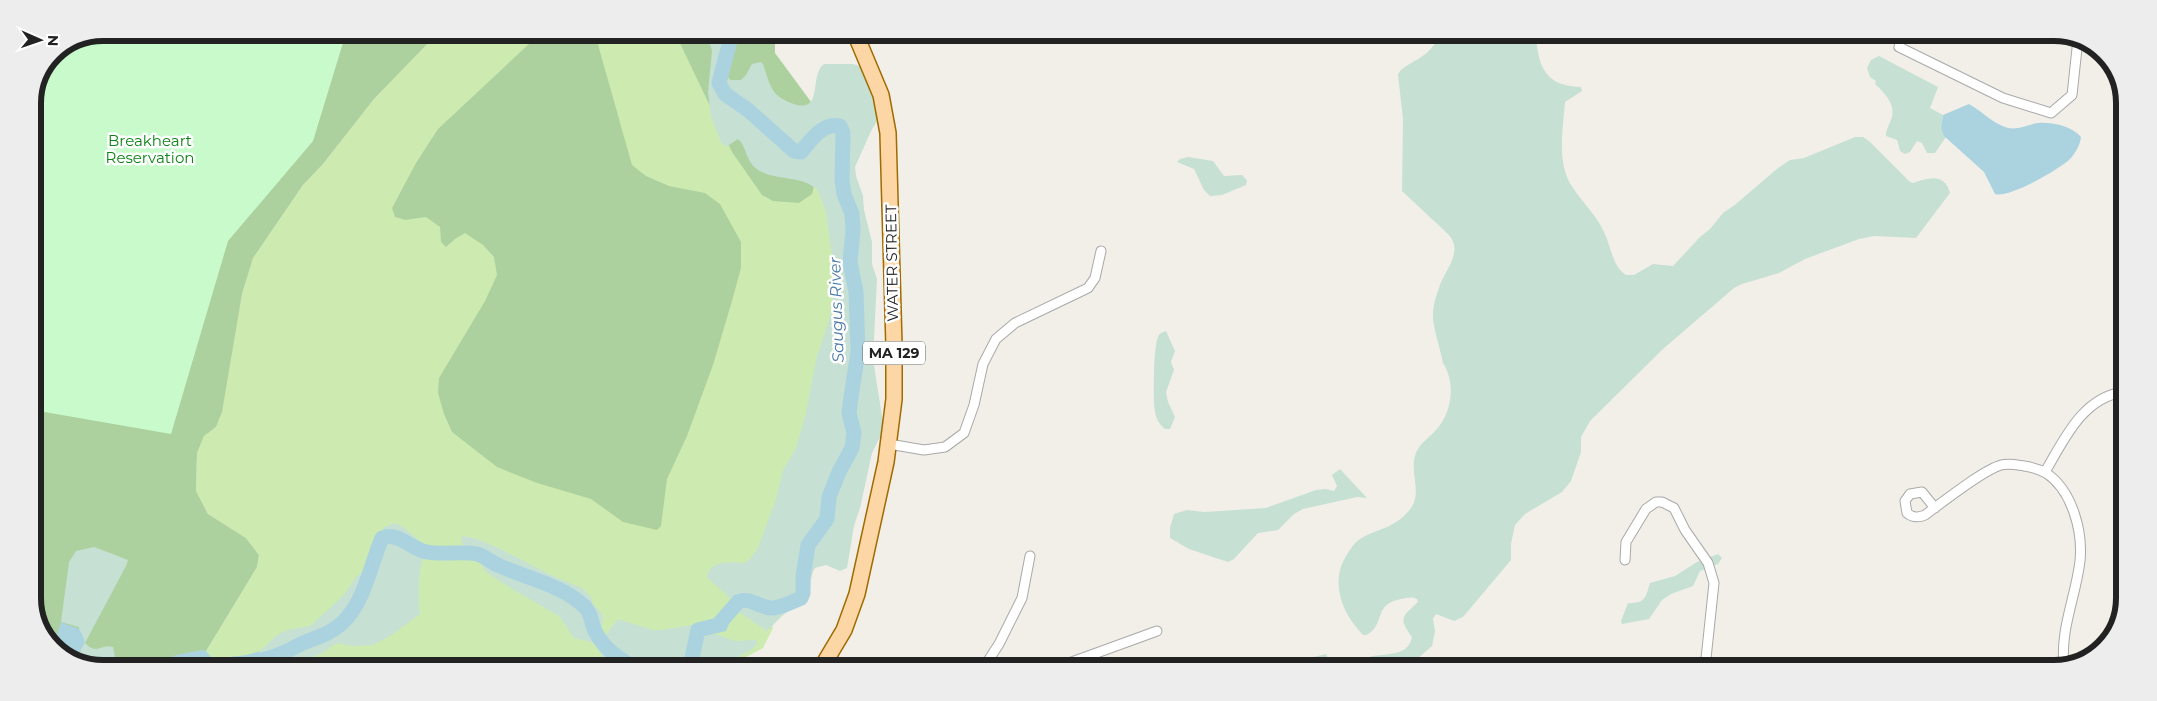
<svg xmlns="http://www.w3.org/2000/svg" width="2157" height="701" viewBox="0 0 2157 701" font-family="Montserrat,sans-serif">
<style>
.grass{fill:#cdebb0}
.forest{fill:#add19e}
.wetland{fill:#c6e0d4}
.park{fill:#c8facc}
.water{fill:#aad3df}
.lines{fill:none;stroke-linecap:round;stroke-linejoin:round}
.river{stroke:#aad3df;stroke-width:15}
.minor-casing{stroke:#a9a9a9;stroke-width:11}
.primary-casing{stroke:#a06b00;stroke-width:18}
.minor{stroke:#fff;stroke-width:9}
.primary{stroke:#fcd6a4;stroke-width:15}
.labels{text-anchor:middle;stroke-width:5;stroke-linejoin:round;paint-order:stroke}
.shield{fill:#fff;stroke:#646464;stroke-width:1}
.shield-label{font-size:14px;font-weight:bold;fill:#222}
.park-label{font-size:15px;fill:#0c8416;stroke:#fff}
.street-label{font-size:15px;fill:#222;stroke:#fff}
.water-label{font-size:16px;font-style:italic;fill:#4a7aab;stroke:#fff}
.rim{fill:none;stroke:#222;stroke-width:6}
</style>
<rect width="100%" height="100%" fill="#f2efe9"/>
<polygon class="grass" points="438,33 675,33 707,98 822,173 849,275 766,610 773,628 763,648 728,667 197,666 257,567 259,555 246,538 208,514 196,491 197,453 204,435 216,427 242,294 253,257 303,185 323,164 374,99"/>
<g class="forest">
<polygon points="103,33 438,33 374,99 323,164 303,185 253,258 242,294 222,412 216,427 204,436 197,453 196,491 208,514 246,538 259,555 257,567 197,666 85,666 50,644 33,603 33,103 53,53"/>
<polygon points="544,33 597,33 597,41 632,165 646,176 669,186 705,193 720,204 741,242 741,268 732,301 713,365 687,436 667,479 661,526 657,530 623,522 591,499 537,483 497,467 452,432 444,414 438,393 439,378 485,301 497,275 494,257 483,245 465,233 455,239 446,247 441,242 440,227 426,217 405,220 395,217 392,208 416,163 438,129 531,42"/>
<polygon points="675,33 775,33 775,53 823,118 821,160 812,194 799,203 773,201 762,195 732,152"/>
</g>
<g class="wetland">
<path d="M707 33H741L735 43 726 73 730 80H741L746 75 752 64 761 62 763 64C770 84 770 95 791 103 825 116 808 76 824 64H853L862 67 878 113 876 123 872 129 855 167 856 176 863 196 864 210 872 242V264L877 279 873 359 883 423 881 435 872 453 860 508 854 526 847 568 840 571 826 565 815 568C808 579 813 595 805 605 789 605 778 621 767 631L736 610 742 600 734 602 707 577C710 560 731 562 744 563L750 559 758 548 776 499 783 470 796 448 805 417 817 356 829 321 832 306 834 269 826 212 817 189C799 175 778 181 760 171 745 163 747 146 738 139L726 147 721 142 711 117 708 92 712 51Z"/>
<path d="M1439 34H1536C1538 67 1545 86 1581 87L1582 91 1565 102C1563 130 1556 164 1573 188 1583 203 1596 215 1604 232 1611 246 1612 266 1626 275H1634L1653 264 1673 266 1700 237 1710 229 1723 213 1736 204 1778 168 1790 160 1804 158 1855 137H1863L1869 141 1910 182 1913 183C1927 178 1945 172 1950 193L1916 238 1874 236 1859 239 1805 259 1779 273 1742 284 1734 288 1663 349 1590 421 1581 437V452L1571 481 1562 492 1525 514 1515 525 1511 544V560L1463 617 1454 621 1436 614 1433 619 1435 631 1432 646 1415 661 1410 668H1350C1370 645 1406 665 1412 637 1398 618 1402 617 1418 602L1417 599C1411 596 1407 598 1401 599 1372 604 1386 626 1366 635H1363C1341 613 1329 580 1348 553 1351 548 1355 542 1360 539 1380 527 1395 529 1411 508 1422 493 1410 473 1415 456 1418 444 1428 439 1436 430 1452 413 1456 383 1443 363 1441 351 1432 325 1433 314 1433 306 1436 296 1439 288 1444 270 1464 253 1449 235L1402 191 1403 119 1398 75C1402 62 1432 60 1439 34Z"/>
<path d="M1879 56 1938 87 1930 108 1943 115 1941 128 1946 137 1935 153H1927L1922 143 1917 141 1910 152 1905 154 1900 151 1897 140 1886 136C1886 130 1889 125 1891 120 1897 106 1885 93 1875 84L1876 81 1870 77 1867 68 1871 60Z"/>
<polygon points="1188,157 1213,161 1224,176 1242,175 1247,180 1246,185 1222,195 1210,196 1204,190 1194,169 1177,162 1180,159"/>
<path d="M1166 331 1175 351 1171 362 1174 370 1166 392 1168 402 1175 417 1170 429H1165C1160 425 1156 419 1155 412 1153 402 1153 341 1159 335 1160 333 1164 332 1166 331Z"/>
<polygon points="1340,469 1367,498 1357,497 1303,509 1294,514 1278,530 1258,533 1234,559 1228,562 1189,549 1170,538 1170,528 1174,514 1187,510 1204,512 1266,508 1316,490 1326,489 1334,491 1337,486 1332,475"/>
<path d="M395 523C407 527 411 535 421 542 430 548 453 552 463 545L461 538 463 536 477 539 500 549 553 576 582 588 591 597 593 605 600 611 603 616 601 633 605 636 617 620H621L653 630H663L691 625 735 641 756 640 757 644 752 649 719 667H612L602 656 595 643 574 638 559 616 512 589 486 572 478 560 427 558 423 559C418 568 418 603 420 614L390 636 373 645 353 646 337 643 322 653 293 666H248L256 659 260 651 277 635 287 630 310 626 344 595 356 577 366 569 384 527Z"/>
<path d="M94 547 128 560 126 566 85 643C98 656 101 643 113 647L116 663 120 666H88L80 656 79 627 61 622 69 562 76 551Z"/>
<path d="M1718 554 1722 558 1718 564 1700 571 1693 586 1671 594 1662 600 1649 619 1622 624 1621 621 1628 603C1646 603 1645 598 1650 583L1675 576 1697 562Z"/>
<polygon points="1326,654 1328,658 1328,668 1300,668 1305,659"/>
</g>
<g class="park">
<polygon points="103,33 346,33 313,141 228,241 171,434 33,410 33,103 53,53"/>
<polygon points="47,636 103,666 85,666 50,644"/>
</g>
<g class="water">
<path d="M1969 104C1982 111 1993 124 2008 128 2019 130 2028 124 2038 123 2051 122 2072 126 2081 137 2080 145 2076 152 2071 158 2060 169 2010 198 1995 194L1984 172 1944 136 1941 128 1943 115Z"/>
<path d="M743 600 733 614 726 631 717 633 704 628C718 622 728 602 743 600Z"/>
<path d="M61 622C76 630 80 623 85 643L81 649 80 656 88 666H85L53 646Z"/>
<path d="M202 650 206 651 212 658C228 664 246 655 260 651L256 659 248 666H150L176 655Z"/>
</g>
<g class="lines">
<g class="river">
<path d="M233 664C260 662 275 658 299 645 309 640 321 637 331 631 363 614 369 568 382 538 398 531 412 550 427 552 443 555 461 551 477 554 485 556 492 563 500 566 529 579 562 585 585 607 592 614 591 623 595 631 604 649 617 657 633 667"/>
<path d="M690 667 698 630 718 625 738 602C750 596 761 609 773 608 783 607 792 602 801 598L803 593V577L808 545 827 519 829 497 839 472 852 448 854 433 849 413 850 404 858 352 856 292 850 262 853 231 852 214 844 194 842 180 843 133 840 126C823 122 811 140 801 152L794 151 748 110 725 94 719 83 732 33"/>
</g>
<defs>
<g id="minor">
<polyline points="1902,35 1899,47 2003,98 2051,113 2072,95 2078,39"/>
<polyline points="889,444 924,450 945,447 964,433 974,405 983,364 996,339 1015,323 1088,288 1095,278 1101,251"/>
<path d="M2045 472C2064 440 2082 398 2123 392"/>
<path d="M1935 508 1922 492 1910 494 1905 501 1907 513C1913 518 1918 518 1925 515 1943 502 1983 470 2001 465 2009 463 2017 465 2024 466 2031 467 2039 469 2046 473 2072 490 2083 531 2080 561 2076 596 2060 629 2064 665"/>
<polyline points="1625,560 1626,542 1646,509 1656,502 1662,502 1674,508 1685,530 1708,563 1714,583 1705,668"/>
<polyline points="984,667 999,644 1022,598 1030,556"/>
<polyline points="1058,667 1157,631"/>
</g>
<polyline id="primary" points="822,667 844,630 857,594 886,462 894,399 894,346 888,133 881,95 855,33"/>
</defs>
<use href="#minor" class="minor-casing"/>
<use href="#primary" class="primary-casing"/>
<use href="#minor" class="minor"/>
<use href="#primary" class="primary"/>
</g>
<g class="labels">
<rect class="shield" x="863" y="341.5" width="62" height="23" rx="4"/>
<g class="shield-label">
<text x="894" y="358">MA 129</text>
</g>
<g class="park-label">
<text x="150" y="146">Breakheart<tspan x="150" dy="17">Reservation</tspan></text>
</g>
<g class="street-label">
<text transform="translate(892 263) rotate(-91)" y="5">WATER STREET</text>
</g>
<g class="water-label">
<text transform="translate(836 310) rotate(-92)" y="6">Saugus River</text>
</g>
</g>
<path d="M0 0H2157V701H0ZM103 41H2054A62 62 0 0 1 2116 103V598A62 62 0 0 1 2054 660H103A62 62 0 0 1 41 598V103A62 62 0 0 1 103 41Z" fill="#ededed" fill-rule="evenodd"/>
<path class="rim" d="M103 41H2054A62 62 0 0 1 2116 103V598A62 62 0 0 1 2054 660H103A62 62 0 0 1 41 598V103A62 62 0 0 1 103 41Z"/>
<g transform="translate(40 40) rotate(92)" stroke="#ffffff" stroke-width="4" paint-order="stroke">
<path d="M0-4L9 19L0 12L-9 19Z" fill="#222222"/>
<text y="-8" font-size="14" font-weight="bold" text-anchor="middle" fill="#222222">N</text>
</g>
</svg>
